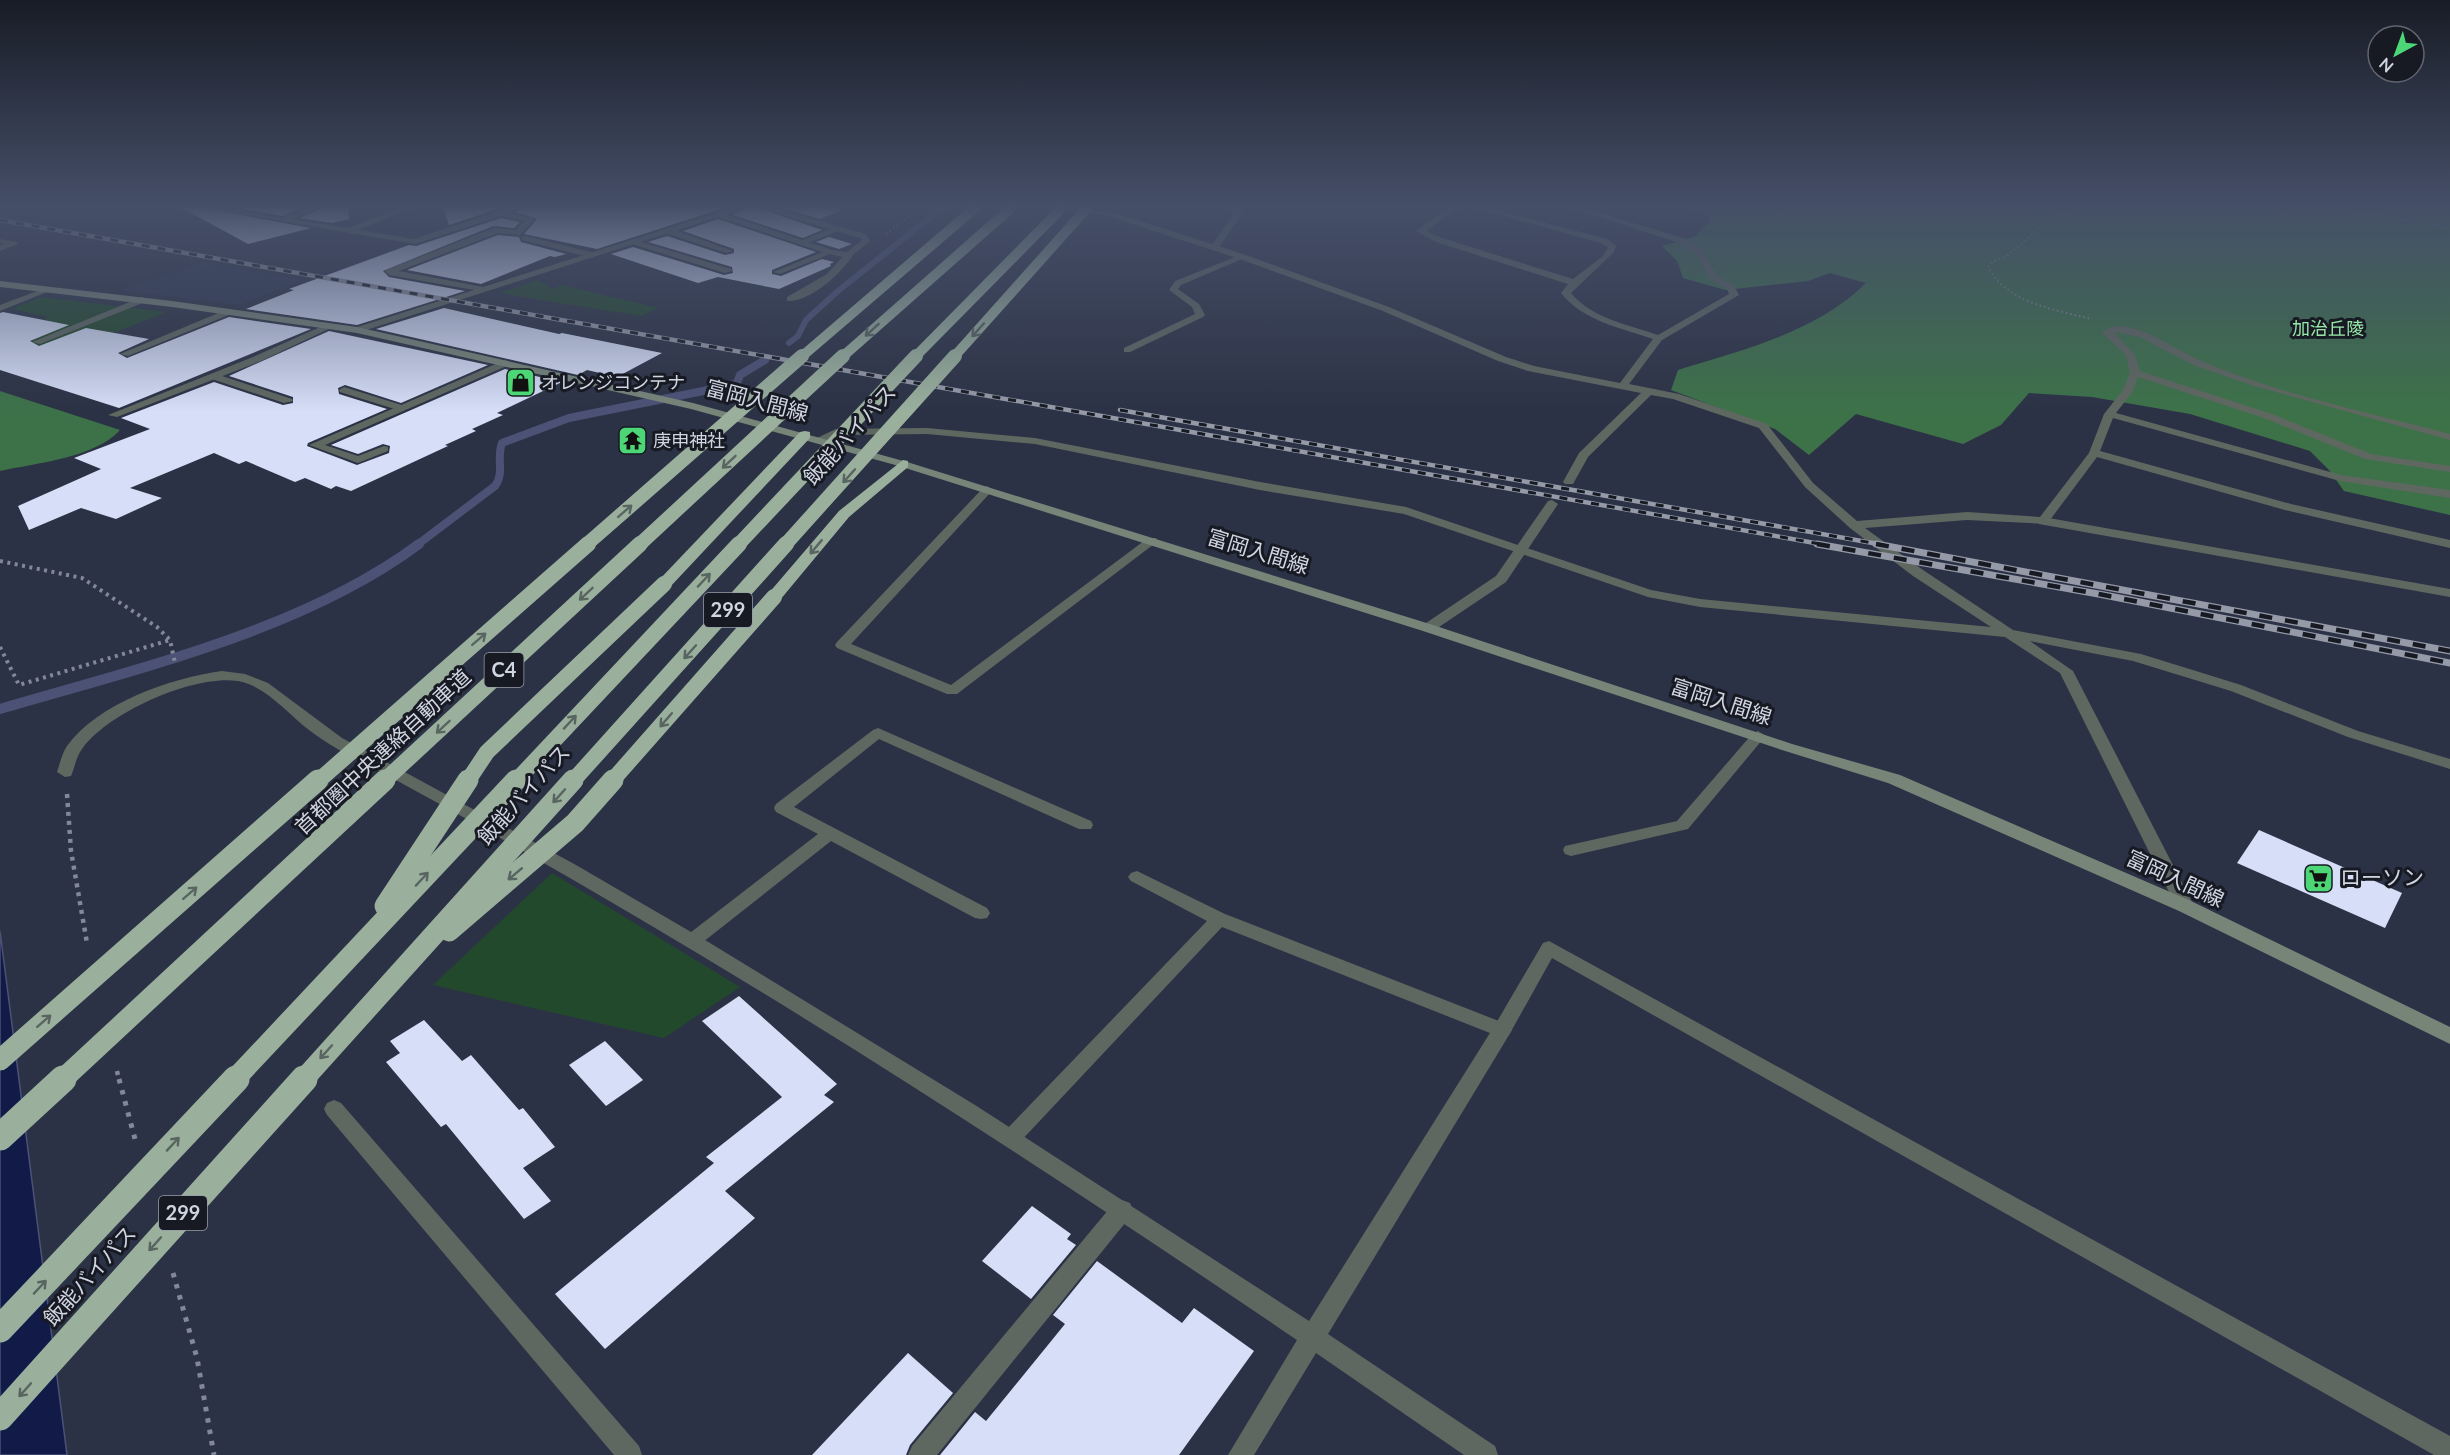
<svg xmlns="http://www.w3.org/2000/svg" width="2450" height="1455" viewBox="0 0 2450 1455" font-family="Lato,'Noto Sans JP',sans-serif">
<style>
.built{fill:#303751}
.green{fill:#23492c}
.forest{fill:#3d7249}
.water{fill:#121a48;stroke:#4b5276;stroke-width:1.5}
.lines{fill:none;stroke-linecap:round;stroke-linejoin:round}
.stream-far2{stroke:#4b5276;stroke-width:6}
.stream-far1{stroke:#4b5276;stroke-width:8}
.stream{stroke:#4b5276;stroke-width:10}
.building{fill:#d6def8}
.path-far3{stroke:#828897;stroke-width:2;stroke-dasharray:1.5 3;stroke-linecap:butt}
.path-far2{stroke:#828897;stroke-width:4;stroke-dasharray:3 4.5;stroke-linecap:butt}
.path-far1{stroke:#828897;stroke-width:4.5;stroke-dasharray:4 5;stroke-linecap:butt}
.path{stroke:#828897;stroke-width:5;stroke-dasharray:4.5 7;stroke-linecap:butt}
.lane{fill:#5f6860;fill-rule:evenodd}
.street{fill:#5f6860;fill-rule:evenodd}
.secondary{fill:#778579;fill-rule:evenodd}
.highway{fill:#9ab09d;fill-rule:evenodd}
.rail-far1-casing{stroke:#959aa8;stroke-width:4.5}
.rail-casing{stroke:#959aa8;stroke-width:7}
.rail-far1{stroke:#171a23;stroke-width:3;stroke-dasharray:8;stroke-linecap:butt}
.rail{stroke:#171a23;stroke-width:4.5;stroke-dasharray:13;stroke-linecap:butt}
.highway-bridge-far4{stroke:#9ab09d;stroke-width:10}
.highway-bridge-far3{stroke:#9ab09d;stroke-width:14}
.highway-bridge-far2{stroke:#9ab09d;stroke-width:16}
.highway-bridge-far1{stroke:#9ab09d;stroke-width:21}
.highway-bridge{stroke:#9ab09d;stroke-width:27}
.oneway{stroke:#586560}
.labels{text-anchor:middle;stroke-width:6;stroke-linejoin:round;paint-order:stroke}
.far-park-label{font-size:18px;fill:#97e6a8;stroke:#171a23}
.far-poi-label{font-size:18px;fill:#d0d5e1;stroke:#171a23;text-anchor:start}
.shield{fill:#171a23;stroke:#989da8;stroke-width:1.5}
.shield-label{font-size:20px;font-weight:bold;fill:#d0d5e1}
.street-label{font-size:21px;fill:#d0d5e1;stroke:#171a23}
.poi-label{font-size:21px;fill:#d0d5e1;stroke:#171a23;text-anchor:start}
</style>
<rect width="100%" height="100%" fill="#2c3245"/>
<polygon class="built" points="204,262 302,280 240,305 120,290"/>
<g class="green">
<polygon points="538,280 553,289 562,285 658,308 641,316 499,293"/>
<polygon points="41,297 166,312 49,359 16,347 56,330 30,325 49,317 11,309"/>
<polygon points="552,873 740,987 664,1038 433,985"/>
</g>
<g class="forest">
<path d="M1685 208H2450V515L2344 491 2329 470 2310 451 2190 414 2092 397 2029 393 2001 425 1963 444 1856 414 1809 455 1775 429 1671 390 1678 370C1744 349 1815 333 1866 283L1830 273 1808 281 1725 290 1683 278 1677 261 1662 246 1696 236 1710 220V214Z"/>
<path d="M0 391 120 430C95 458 36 463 0 471Z"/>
</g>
<polygon class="water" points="0,931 67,1455 0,1455"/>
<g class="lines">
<polyline class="stream-far2" points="789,343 798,336 806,320 838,291 942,208"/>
<path class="stream-far1" d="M417 545 495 486C505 473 496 458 502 443L569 418 728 386 737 383 740 375 765 360"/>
<path class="stream" d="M0 709C136 669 304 630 419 544"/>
</g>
<g class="building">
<polygon points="182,208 203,208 311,228 248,244"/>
<polygon points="238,208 301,208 282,216"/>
<polygon points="321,208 348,208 349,219 332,223 300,218"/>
<polygon points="443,208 501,208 449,225"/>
<polygon points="522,208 724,208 597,249 524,234 537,219 515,212"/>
<polygon points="746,208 758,208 822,230 803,238 733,215"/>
<polygon points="782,208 840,208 840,211 820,219"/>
<polygon points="501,218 520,222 514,228 493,226 383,271 389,277 465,291 357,325 246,309 294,290 289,289 409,245 416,246"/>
<polygon points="718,219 816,252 772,270 772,274 781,276 822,259 834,262 830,264 831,266 779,289 718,277 698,283 611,254 633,247 724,275 733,273 732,267 648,242 667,236 725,255 734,253 734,249 683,231"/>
<polygon points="498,235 519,237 521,242 566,254 555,257 550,256 481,284 407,270"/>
<polygon points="829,237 852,244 839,249 816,242"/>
<polygon points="444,308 559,334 562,333 662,353 617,377 587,370 578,375 376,329"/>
<polygon points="3,312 69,325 30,341 39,346 86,328 149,339 118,353 127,358 229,317 311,329 119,408 0,370 0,313"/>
<polygon points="329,331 488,365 401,403 345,385 338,388 339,394 387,409 308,443 307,446 357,465 389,453 390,446 383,444 358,454 331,445 505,369 562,382 497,413 503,415 472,429 476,431 445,445 448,446 351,491 336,486 331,489 305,478 295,482 246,461 239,464 214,453 130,488 162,498 116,519 81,508 29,530 18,506 101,469 74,458 150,429 121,418 214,382 283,405 293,403 293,397 229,376"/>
<polygon points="2259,830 2402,893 2385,928 2237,863"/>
<polygon points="739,996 837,1084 824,1095 834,1102 725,1191 755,1218 605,1349 555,1294 714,1163 706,1157 782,1097 702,1021"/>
<polygon points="424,1020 462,1061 471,1055 519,1110 523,1108 555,1147 523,1168 551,1201 524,1219 446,1124 441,1127 386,1062 400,1053 390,1041"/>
<polygon points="605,1041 643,1080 606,1106 569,1065"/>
<polygon points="1032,1206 1071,1234 1067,1239 1076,1245 1031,1299 982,1261"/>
<polygon points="1097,1261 1182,1323 1194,1308 1254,1351 1179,1455 940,1455 975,1412 986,1421 1065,1324 1053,1315"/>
<polygon points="908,1353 953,1393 910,1445 906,1455 812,1455"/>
</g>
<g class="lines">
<g class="path-far3">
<path d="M2088 208 2049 220 2007 256 1994 261 1988 267C2008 304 2054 309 2091 319"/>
<polyline points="2331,208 2450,228"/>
<polyline points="886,234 921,208"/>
</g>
<g class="path-far2">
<polyline points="0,561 82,578 157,627 170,640 175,663"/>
<polyline points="0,647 19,685 170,640"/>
</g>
<g class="path-far1">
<polyline points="67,794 71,851 87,943"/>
<polyline points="117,1071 119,1080"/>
</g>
<g class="path">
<polyline points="119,1079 135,1139"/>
<polyline points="173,1273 197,1358 214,1455"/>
</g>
<g class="lane">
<polygon points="1223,208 1235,208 1243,212 1217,250 1211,250 1210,248 1234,213"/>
<polygon points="836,227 843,229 805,244 798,242"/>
<polygon points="666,229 672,229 733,251 726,253 666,233"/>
<polygon points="525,236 595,253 596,255 592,258 522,240 521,238"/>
<polygon points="0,239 17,242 18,244 0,251 0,245 4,244 0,243"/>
<polygon points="635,240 731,269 732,271 725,273 632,244 631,242"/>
<polygon points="828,250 835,252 780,274 773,272"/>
<path d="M846 253 853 255C842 273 809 303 787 301V297L827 274Z"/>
<polygon points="1240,255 1247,257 1181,285 1178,289 1199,304 1205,315 1203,317 1130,352 1124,352 1124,348 1195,314 1192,307 1169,290 1175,281"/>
<polygon points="45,288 52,290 0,311 0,305"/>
<polygon points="142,297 147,300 145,302 40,344 32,342"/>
<polygon points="228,309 233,312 231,314 128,356 120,354"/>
<polygon points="213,373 292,399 293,401 284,403 209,378 208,376"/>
<polygon points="344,387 405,406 406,408 401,411 340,392 339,390"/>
<polygon points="987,486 993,490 991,492 851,644 951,685 1148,538 1156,538 1158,541 957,694 947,694 837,648 835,645 837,642 983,488"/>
<polygon points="1552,500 1558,504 1506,582 1433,631 1423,631 1421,628 1423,625 1496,576 1548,501"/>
<polygon points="2043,517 2450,589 2450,597 2039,524 2037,521"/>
<polygon points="878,728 1091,821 1093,825 1091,829 1079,829 879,739 794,807 987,908 990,913 987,918 981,919 975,918 831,841 698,946 692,948 686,946 683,941 686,936 818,834 776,812 774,808 776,804 873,730"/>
<polygon points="1758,731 1766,736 1763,739 1688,829 1571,856 1565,854 1563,850 1565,846 1677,821 1753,733"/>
<polygon points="1137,871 1225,914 1509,1025 1512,1030 1509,1035 1502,1038 1495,1035 1222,927 1018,1144 1011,1147 1004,1144 1001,1138 1004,1132 1207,921 1131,881 1128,877 1131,873"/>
<polygon points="1122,1200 1130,1203 1133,1210 1130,1217 937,1455 908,1455 912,1446 1114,1203"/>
</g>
<g class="street">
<polygon points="205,208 224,208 282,218 307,208 319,208 292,219 348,228 400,208 411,208 358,230 414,239 508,208 520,208 508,213 535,219 520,235 498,233 399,271 483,287 732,208 744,208 727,215 832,250 847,252 862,240 860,238 760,208 773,208 866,234 870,241 849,258 828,254 718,217 357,333 352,330 354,328 474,290 389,275 385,272 386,270 494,228 515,230 525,221 501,216 415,244"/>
<path d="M1051 208 1112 212 1246 255 1389 307 1506 357 1534 366 1620 383 1653 339C1621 328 1583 321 1561 293L1568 284 1436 242 1416 231 1448 208H1457L1426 231 1442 238 1573 279 1603 256 1608 247 1601 243 1475 208H1488L1607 239 1616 246 1614 252 1571 293C1591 318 1629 325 1658 335L1729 294 1727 289 1711 280 1696 253 1680 243 1570 208H1583L1686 239 1702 249 1717 276 1734 286 1739 295 1662 340 1629 384 1679 394 1767 424 1813 483 1857 521 1967 512 2040 517 2089 453 2104 414 2123 390 2130 373 2126 355 2102 333C2122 310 2176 350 2197 359 2277 394 2366 412 2450 434V440L2254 386 2191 364 2140 337 2114 332 2135 355 2140 371 2272 414 2371 454 2450 466V472L2365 459 2264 418 2138 377 2133 391 2116 413 2341 475 2450 490V498L2340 481 2113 418 2100 451 2291 504 2450 540V548L2285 510 2097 457 2047 524 1967 520 1865 528 1923 570 2013 630 2141 654 2241 685 2358 731 2450 759V769L2348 737 2231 691 2133 661 2030 641 2073 671 2194 906 2191 911H2179L2176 906 2060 673 2005 637 1700 607 1648 597 1404 514 1260 490 1035 444 927 434 838 435 825 442H817V438L836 429 927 428 1035 438 1260 482 1406 507 1651 590 1700 599 1991 627 1913 576 1850 528 1805 487 1759 428 1673 399 1651 395 1588 457 1573 484H1565L1563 482 1579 453 1641 393 1528 371 1498 361 1383 311 1240 259 1108 216Z"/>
<polygon points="327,324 335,326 261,361 117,417 108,415 253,357"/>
<polygon points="505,360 510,363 509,365 325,445 358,456 384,446 388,447 388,451 358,463 309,445"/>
<path d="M222 671 245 674 268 683 342 738 576 865 710 943 975 1105 1309 1321 1495 1025 1543 943 1549 941 2450 1436V1455H2434L1552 958 1509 1035 1328 1334 1495 1446 1498 1455H1464L1316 1353 1254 1455H1228L1297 1340C995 1135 688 937 366 764 346 754 327 744 309 730 288 714 266 686 238 681 194 674 107 713 82 749 76 757 75 767 71 776L65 777 57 772C60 763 62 754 67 746 98 703 171 678 222 671Z"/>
<polygon points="334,1100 341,1103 639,1446 642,1455 614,1455 327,1115 324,1109 327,1103"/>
</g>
<polygon class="secondary" points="0,281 172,301 357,327 693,403 907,462 1433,625 1792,744 1900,775 2191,901 2450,1027 2450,1044 2179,911 1888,783 1782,750 1423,631 899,466 691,409 357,333 172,307 0,287"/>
<g class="highway">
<polygon points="805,431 810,432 810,438 670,587 658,587 656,584 658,581 800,432"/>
<polygon points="903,460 908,461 908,467 849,517 780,600 768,600 766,597 768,594 839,511"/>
</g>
<defs>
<g id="rail-far1">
<polyline points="0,220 1826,545"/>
<polyline points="1120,410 1884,545"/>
</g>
<g id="rail">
<polyline points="1817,544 2104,595 2450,663"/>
<polyline points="1876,544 2450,651"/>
</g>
</defs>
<use href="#rail-far1" class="rail-far1-casing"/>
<use href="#rail" class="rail-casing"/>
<use href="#rail-far1" class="rail-far1"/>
<use href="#rail" class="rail"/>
<g class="highway-bridge-far4">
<polyline points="800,358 975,208"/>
<polyline points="841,358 1011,208"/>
<polyline points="914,358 1062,208"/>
<polyline points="953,358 1087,208"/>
</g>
<g class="highway-bridge-far3">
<polyline points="586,545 802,356"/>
<polyline points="639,545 843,356"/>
<polyline points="738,545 916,356"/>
<polyline points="785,545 955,356"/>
</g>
<g class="highway-bridge-far2">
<polyline points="317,782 588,544"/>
<polyline points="383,782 640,544"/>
<polyline points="467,782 487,752 664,584"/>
<polyline points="515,782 739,544"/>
<polyline points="572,782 786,544"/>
<polyline points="611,782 774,597"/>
</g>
<g class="highway-bridge-far1">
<polyline points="385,906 468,780"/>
<polyline points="449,931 575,823 613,780"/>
<polyline points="0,1060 318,780"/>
<polyline points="62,1080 385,780"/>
<polyline points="234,1080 516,780"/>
<polyline points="303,1080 573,780"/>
</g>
<g class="highway-bridge">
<polyline points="0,1137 63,1079"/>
<polyline points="0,1329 236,1079"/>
<polyline points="0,1417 304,1079"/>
</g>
</g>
<defs><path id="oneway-shaft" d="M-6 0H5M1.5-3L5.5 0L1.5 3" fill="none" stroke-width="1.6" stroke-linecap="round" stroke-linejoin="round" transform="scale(1.5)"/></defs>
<g class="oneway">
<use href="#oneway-shaft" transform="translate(872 330) rotate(138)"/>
<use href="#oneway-shaft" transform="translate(978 330) rotate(132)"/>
<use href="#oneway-shaft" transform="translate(729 462) rotate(137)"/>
<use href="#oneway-shaft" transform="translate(849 476) rotate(132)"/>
<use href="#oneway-shaft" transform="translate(625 511) rotate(-41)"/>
<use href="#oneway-shaft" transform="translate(816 547) rotate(130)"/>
<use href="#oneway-shaft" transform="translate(704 580) rotate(-47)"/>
<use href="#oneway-shaft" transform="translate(586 594) rotate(137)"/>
<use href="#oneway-shaft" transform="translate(479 639) rotate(-41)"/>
<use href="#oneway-shaft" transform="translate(690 652) rotate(132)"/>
<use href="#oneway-shaft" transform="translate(666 720) rotate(131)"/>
<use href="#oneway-shaft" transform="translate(570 722) rotate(-47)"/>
<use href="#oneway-shaft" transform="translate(443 727) rotate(137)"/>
<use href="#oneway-shaft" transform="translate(559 796) rotate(132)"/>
<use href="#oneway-shaft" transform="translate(515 874) rotate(140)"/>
<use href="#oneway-shaft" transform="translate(422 879) rotate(-47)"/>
<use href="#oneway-shaft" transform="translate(190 893) rotate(-41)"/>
<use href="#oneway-shaft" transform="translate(44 1021) rotate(-41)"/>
<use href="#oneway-shaft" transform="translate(326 1052) rotate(132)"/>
<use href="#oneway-shaft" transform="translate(173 1144) rotate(-47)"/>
<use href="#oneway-shaft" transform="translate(155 1244) rotate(132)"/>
<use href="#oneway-shaft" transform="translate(40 1287) rotate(-47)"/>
<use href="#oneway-shaft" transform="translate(25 1390) rotate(132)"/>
</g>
<linearGradient id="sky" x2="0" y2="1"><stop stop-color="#181c26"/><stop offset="0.5" stop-color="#454f68"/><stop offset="1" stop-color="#454f68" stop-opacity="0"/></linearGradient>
<rect width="2450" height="412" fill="url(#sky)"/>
<defs>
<symbol id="shop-square" viewBox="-11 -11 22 22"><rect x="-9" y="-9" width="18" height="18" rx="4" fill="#4dd676" stroke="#171a23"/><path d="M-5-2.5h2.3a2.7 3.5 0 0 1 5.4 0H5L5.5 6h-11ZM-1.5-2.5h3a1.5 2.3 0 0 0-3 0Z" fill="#111"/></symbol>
<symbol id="temple-square" viewBox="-11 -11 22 22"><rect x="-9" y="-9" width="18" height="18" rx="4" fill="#4dd676" stroke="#171a23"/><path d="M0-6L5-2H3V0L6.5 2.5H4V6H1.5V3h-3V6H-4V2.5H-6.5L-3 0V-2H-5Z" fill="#111"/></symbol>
<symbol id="supermarket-square" viewBox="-11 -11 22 22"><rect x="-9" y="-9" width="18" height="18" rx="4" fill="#4dd676" stroke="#171a23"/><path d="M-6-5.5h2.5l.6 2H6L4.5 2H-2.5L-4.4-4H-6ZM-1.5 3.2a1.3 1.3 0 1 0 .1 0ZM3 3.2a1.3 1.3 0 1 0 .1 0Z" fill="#111"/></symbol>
</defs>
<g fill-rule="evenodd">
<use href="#shop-square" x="504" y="366" width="33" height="33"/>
<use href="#temple-square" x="616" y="424" width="33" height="33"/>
<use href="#supermarket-square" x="2302" y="862" width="33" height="33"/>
</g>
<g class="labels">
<g class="far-park-label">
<text x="2328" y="335">加治丘陵</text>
</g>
<g class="far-poi-label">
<text x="541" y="389">オレンジコンテナ</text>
<text x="653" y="447">庚申神社</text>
</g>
<g class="shield">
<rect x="704" y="593" width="48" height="34" rx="4.5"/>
<rect x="484.5" y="653" width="39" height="34" rx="4.5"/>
<rect x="159" y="1196" width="48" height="34" rx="4.5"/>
</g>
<g class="shield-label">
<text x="728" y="617">299</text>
<text x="504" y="677">C4</text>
<text x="183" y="1220">299</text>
</g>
<g class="street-label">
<text transform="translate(757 401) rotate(15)" y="7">富岡入間線</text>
<text transform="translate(850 435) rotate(-48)" y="7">飯能バイパス</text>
<text transform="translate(1258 552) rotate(17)" y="7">富岡入間線</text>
<text transform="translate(1721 702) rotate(18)" y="7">富岡入間線</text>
<text transform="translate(383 752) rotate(-43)" y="7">首都圏中央連絡自動車道</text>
<text transform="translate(524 795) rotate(-48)" y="7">飯能バイパス</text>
<text transform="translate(2175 879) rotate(25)" y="7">富岡入間線</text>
<text transform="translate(90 1276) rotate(-48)" y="7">飯能バイパス</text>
</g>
<g class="poi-label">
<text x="2340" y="885">ローソン</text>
</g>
</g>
<g transform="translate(2396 54) rotate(221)"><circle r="28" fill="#171a23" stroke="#61656f" stroke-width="1.5"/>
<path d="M0-4.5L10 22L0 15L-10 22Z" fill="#4dd676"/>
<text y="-9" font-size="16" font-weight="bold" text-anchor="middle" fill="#d0d5e1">N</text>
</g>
</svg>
